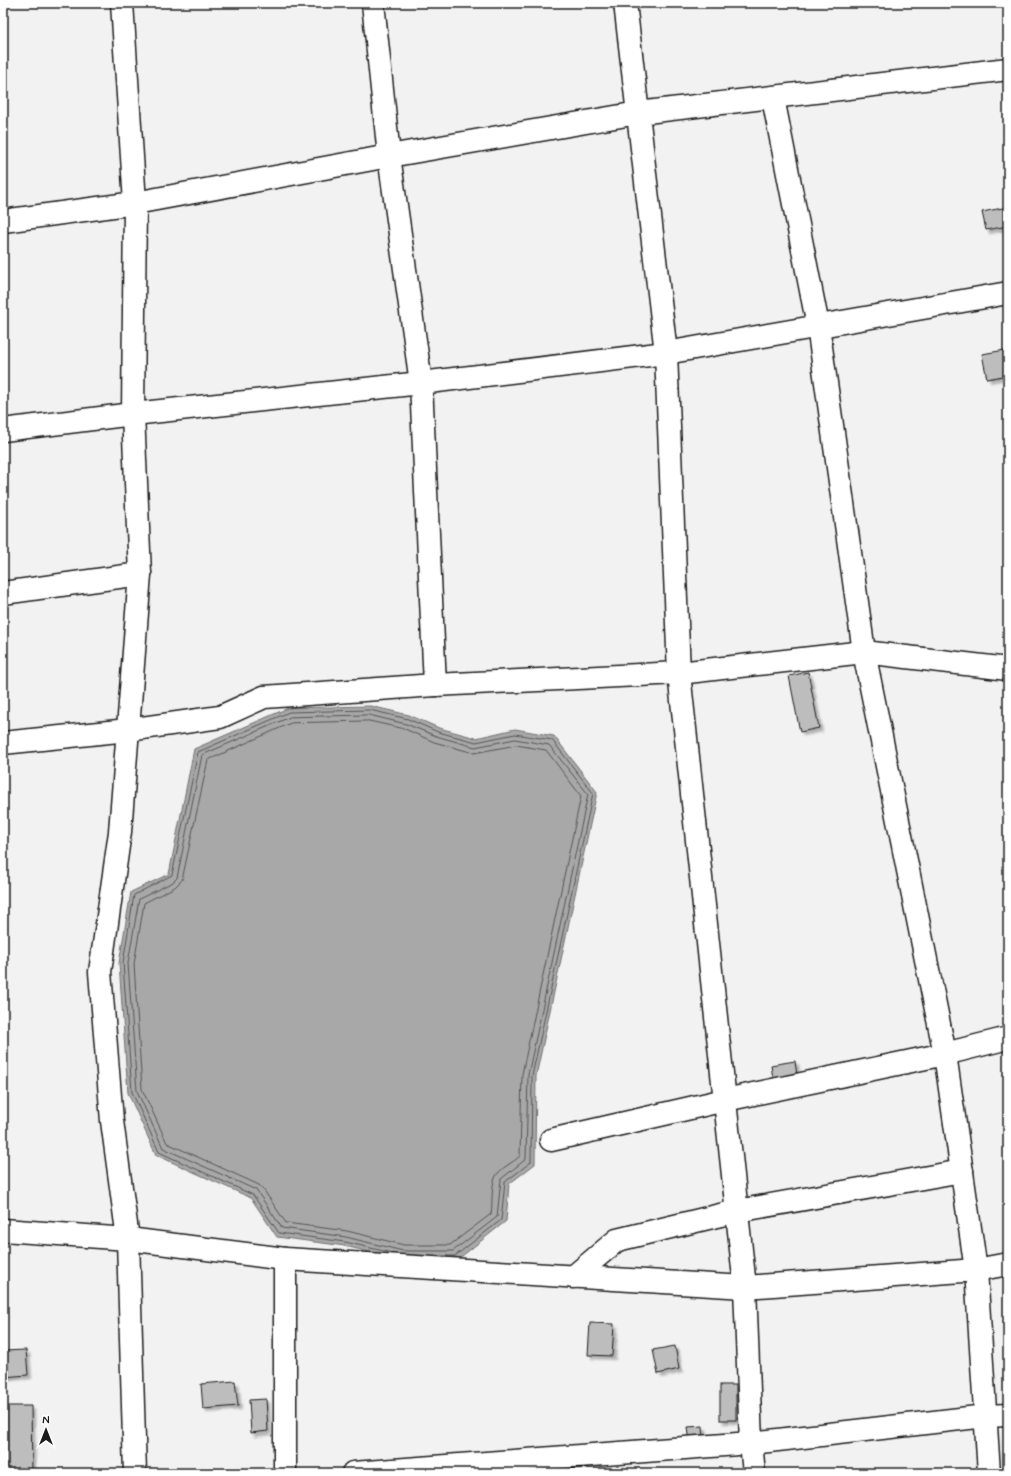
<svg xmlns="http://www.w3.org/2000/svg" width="1011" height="1476" viewBox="0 0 1011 1476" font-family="Mynerve,sans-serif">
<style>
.water{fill:#a8a8a8;stroke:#707070}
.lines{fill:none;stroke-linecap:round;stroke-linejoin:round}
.shore{stroke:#545454;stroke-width:1}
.building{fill:#bdbdbd;stroke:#1c1c1c;filter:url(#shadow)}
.minor-casing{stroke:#1c1c1c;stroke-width:25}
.minor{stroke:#fff;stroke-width:22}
</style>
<defs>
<filter id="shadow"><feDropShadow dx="3.5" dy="3.5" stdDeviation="1" flood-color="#0004"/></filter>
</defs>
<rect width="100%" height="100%" fill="#f2f2f2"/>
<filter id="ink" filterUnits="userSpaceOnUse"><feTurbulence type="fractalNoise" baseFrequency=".025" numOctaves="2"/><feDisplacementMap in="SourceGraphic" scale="8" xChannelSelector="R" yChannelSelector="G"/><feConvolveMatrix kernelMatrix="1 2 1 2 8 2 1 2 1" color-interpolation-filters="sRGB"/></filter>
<g filter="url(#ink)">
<polygon class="water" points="370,706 409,715 439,728 476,738 515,729 554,736 597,792 536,1076 535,1164 509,1184 506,1221 457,1260 402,1260 345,1246 277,1237 251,1198 156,1155 128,1093 119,963 131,892 169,874 194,749 288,708"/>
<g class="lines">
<g class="shore">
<polygon points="369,715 406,724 436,736 475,747 515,739 549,745 588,794 528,1075 526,1159 501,1179 497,1217 453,1251 403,1251 346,1237 282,1228 256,1190 163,1148 137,1091 128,963 139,899 173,882 177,878 202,755 290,717"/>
<path d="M369 721 405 729 434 742 474 753 516 745 546 750 581 796 522 1074 520 1156C514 1162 504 1166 498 1173 490 1182 493 1203 491 1214L450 1245H404L347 1231 286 1223 263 1189 259 1185 167 1143 142 1089 134 964 144 903 175 887 182 880 208 760 291 723Z"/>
<polyline points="392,1253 345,1242 279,1233 253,1195 159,1152 132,1092 123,963 134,895 172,875 198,752 289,712 370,710 408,719 438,732 476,742 515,734 552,740 593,793 532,1076 531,1162 505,1182 501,1220 455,1256 438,1256"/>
</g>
</g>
<g class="building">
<polygon points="1008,207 1008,226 986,230 982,212"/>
<polygon points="1005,350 1008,375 987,379 982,354"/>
<polygon points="808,672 819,728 800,732 789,676"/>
<polygon points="795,1061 797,1076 773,1079 771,1065"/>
<polygon points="590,1323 614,1324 612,1356 588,1355"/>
<polygon points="675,1346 679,1369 658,1374 653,1350"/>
<polygon points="26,1350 28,1375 3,1377 3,1351"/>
<polygon points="235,1381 238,1406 203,1409 201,1384"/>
<rect x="720" y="1385" width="16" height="35"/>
<polygon points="266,1399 268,1431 251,1433 249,1400"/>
<polygon points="3,1406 31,1406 32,1472 3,1473"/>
<polygon points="703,1426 704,1442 690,1443 688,1427"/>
<rect x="498" y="1472" width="27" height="1"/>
</g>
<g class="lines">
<defs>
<g id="minor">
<polyline points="122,3 135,203 133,414 140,574 120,832 100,972 112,1121 128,1239 135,1473"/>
<polyline points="373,3 389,156 421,383 435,685"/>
<polyline points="625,3 666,353 679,673 745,1287 751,1443 754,1473"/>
<polyline points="773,98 818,326 864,652 945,1054 976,1270 989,1473"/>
<polyline points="3,221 135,203 389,156 638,113 1008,69"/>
<polyline points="3,430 133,414 421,383 666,353 1008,293"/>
<polyline points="3,593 140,574"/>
<polyline points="3,743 128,730 220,717 264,697 435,685 679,673 864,652 1008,669"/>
<polyline points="551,1140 725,1100 945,1054 1008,1038"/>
<polyline points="3,1230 128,1239 285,1259 745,1287 976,1270 1008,1264"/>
<polyline points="285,1259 285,1473"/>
<polyline points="573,1277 617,1240 737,1211 962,1171"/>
<polyline points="353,1473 751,1443 986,1416 1008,1415"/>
</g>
</defs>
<use href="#minor" class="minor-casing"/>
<use href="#minor" class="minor"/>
</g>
</g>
<rect width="1011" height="1476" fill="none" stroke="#fff" stroke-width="16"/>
<rect x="8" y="8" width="995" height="1460" fill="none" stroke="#1c1c1c" stroke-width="1.5" filter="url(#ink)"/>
<g transform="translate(46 1430)" stroke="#ffffff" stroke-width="3" paint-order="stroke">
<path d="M0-3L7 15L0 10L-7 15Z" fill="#1c1c1c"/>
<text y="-6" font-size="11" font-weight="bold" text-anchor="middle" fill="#1c1c1c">N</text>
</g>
</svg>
